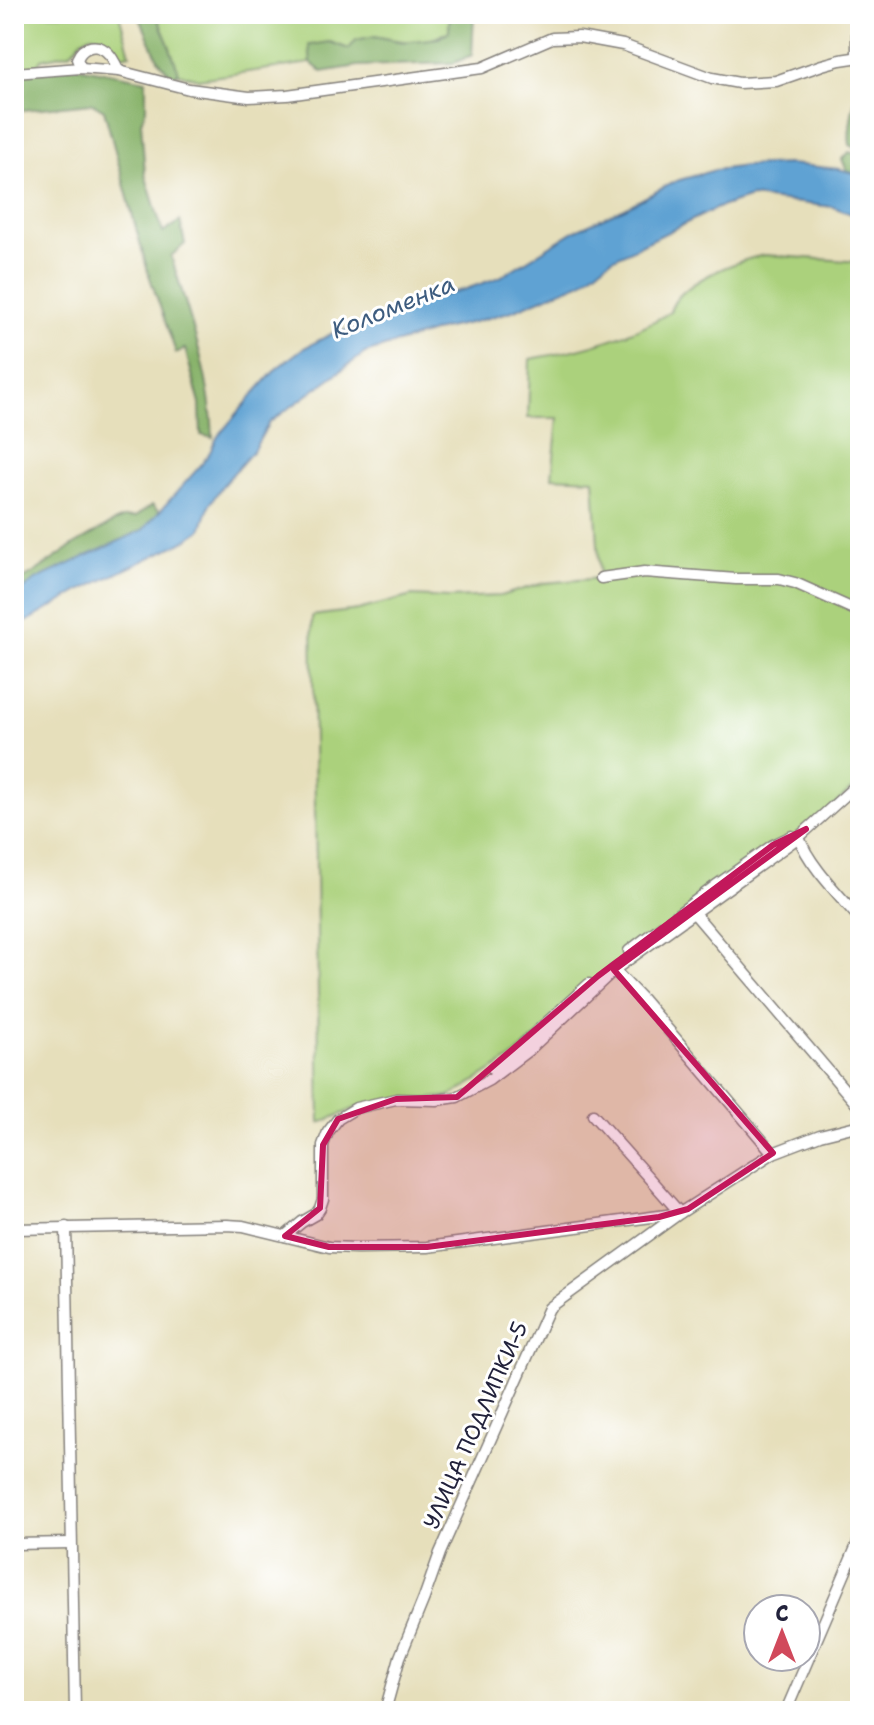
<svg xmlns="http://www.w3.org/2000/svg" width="874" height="1725" viewBox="0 0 874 1725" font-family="'Shantell Sans',sans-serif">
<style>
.green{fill:#abd17b;stroke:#667a5b;stroke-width:2}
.forest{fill:#88b36b;stroke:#556a53;stroke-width:2}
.water{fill:#5ea2d3;stroke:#406287;stroke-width:2}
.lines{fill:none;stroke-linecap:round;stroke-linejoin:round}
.minor-casing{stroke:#84807b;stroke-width:13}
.minor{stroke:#fff;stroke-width:10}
.marked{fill:#c2185b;fill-opacity:0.2;stroke:#c2185b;stroke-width:6;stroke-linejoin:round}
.labels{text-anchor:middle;stroke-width:6;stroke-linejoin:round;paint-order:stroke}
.street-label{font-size:22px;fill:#22223b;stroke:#fff}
.water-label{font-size:24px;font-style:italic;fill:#3d5c7f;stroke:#fff}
</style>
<rect width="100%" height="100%" fill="#fff"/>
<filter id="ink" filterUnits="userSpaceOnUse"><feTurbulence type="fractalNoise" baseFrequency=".0125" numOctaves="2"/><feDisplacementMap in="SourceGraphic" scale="16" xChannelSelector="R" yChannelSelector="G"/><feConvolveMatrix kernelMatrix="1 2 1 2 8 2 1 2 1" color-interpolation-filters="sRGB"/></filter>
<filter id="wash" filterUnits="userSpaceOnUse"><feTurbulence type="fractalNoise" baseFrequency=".006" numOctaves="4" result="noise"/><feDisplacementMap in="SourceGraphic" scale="32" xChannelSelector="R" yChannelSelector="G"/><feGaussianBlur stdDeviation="1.8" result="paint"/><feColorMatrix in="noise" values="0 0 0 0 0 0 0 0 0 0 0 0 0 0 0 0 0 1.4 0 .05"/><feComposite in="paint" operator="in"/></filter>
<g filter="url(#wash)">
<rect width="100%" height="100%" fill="#e6dfbb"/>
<g class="green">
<polygon points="14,14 119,14 130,54 121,56 101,37 91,35 82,40 70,53 41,59 36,68 14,70"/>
<path d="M156 14H450L449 31C426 46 400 42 375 36L349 49 330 42 310 45 311 63 198 79 179 73 169 45Z"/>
<path d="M765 255 860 262V782L831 808 614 970 511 1059 451 1096 356 1108 320 1123 312 616 358 610 412 596 449 598 500 596 544 583 600 578 594 479 552 477 558 418H528L530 359C577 351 629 338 670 312 677 283 738 260 765 255Z"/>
</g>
<g class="forest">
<polygon points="138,14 156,14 169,45 179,73 171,76 158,59"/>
<polygon points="450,14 474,14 472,55 454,63 358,66 322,72 311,63 309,45 330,42 349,49 356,40 375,36 403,42 439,38 449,31"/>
<path d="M73 66 146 80V109L141 122 145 174 163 233 180 221 185 244 171 256C189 315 211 376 213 438L201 435 200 404 185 349 176 353 148 272 104 110 92 103 14 111V73Z"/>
<path d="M860 82V150L850 145C847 130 855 98 860 82Z"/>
<polygon points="849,152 860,155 860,175 847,171 842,159"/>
<polygon points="152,505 160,512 143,530 37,579 14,596 14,584 32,574 74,545 114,522 123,518 135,517"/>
</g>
<polygon class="water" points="789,164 839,169 860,175 860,217 833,207 751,197 717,208 610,260 582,282 512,311 474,322 442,329 365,353 269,423 253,451 222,486 210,504 201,530 187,540 80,591 14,629 14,596 37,579 143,530 202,464 210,452 218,436 253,395 277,368 302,349 335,332 377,325 391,318 410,304 466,289 500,277 576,230 625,208 676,181 715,170 746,166"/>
</g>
<g filter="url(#ink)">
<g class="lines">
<defs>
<g id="minor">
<polyline points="857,57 857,14"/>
<path d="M81 68 77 59C83 45 98 42 109 54 113 58 116 65 119 71"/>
<polyline points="14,73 81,68 119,71 189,89 249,97 287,95 482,68 552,38 579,37 623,45 712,78 739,83 776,81 822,65 840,60 860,57"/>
<polyline points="601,578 644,572 736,579 779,579 795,583 860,612"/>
<path d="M799 837C807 863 841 897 860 919"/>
<polyline points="694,913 860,1108"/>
<polyline points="629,951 718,884 773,845 792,836"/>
<polyline points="614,970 642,999 773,1153"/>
<polyline points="493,1069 521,1046 589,984"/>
<polyline points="593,1115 680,1213"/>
<polyline points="66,1227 75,1711"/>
<polyline points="14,1229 227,1225 243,1226 329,1247 357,1248 427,1247 674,1214"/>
<polyline points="285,1236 302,1222 316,1214 320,1208 323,1199 323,1145 328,1132 338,1119 356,1108 396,1099 437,1100 457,1097 489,1080 530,1049 614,970 799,837 860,782"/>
<polyline points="14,1544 71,1543"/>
<polyline points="385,1711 400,1657 424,1598 440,1553 549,1308 680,1213 773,1153 820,1135 860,1125"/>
<polyline points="786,1711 860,1538"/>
</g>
</defs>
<use href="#minor" class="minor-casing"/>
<use href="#minor" class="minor"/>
</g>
</g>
<path class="marked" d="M806 829 614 970 773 1153 688 1209 659 1217 427 1247H329L285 1236 320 1208 323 1145 338 1119 396 1099 457 1097 598 976 773 845Z"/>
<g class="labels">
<g class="street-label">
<text transform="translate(475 1425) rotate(-66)" y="8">УЛИЦА ПОДЛИПКИ-5</text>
</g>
<g class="water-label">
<text transform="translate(393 307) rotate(-22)" y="8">Коломенка</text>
</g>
</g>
<rect width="874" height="1725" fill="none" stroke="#fff" stroke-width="48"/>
<g transform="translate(782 1633)"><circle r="38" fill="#ffffff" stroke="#a7a7b1" stroke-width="2"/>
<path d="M0-6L14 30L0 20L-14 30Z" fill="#d1495b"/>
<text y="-12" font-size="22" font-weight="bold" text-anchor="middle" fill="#22223b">С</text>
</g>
</svg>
